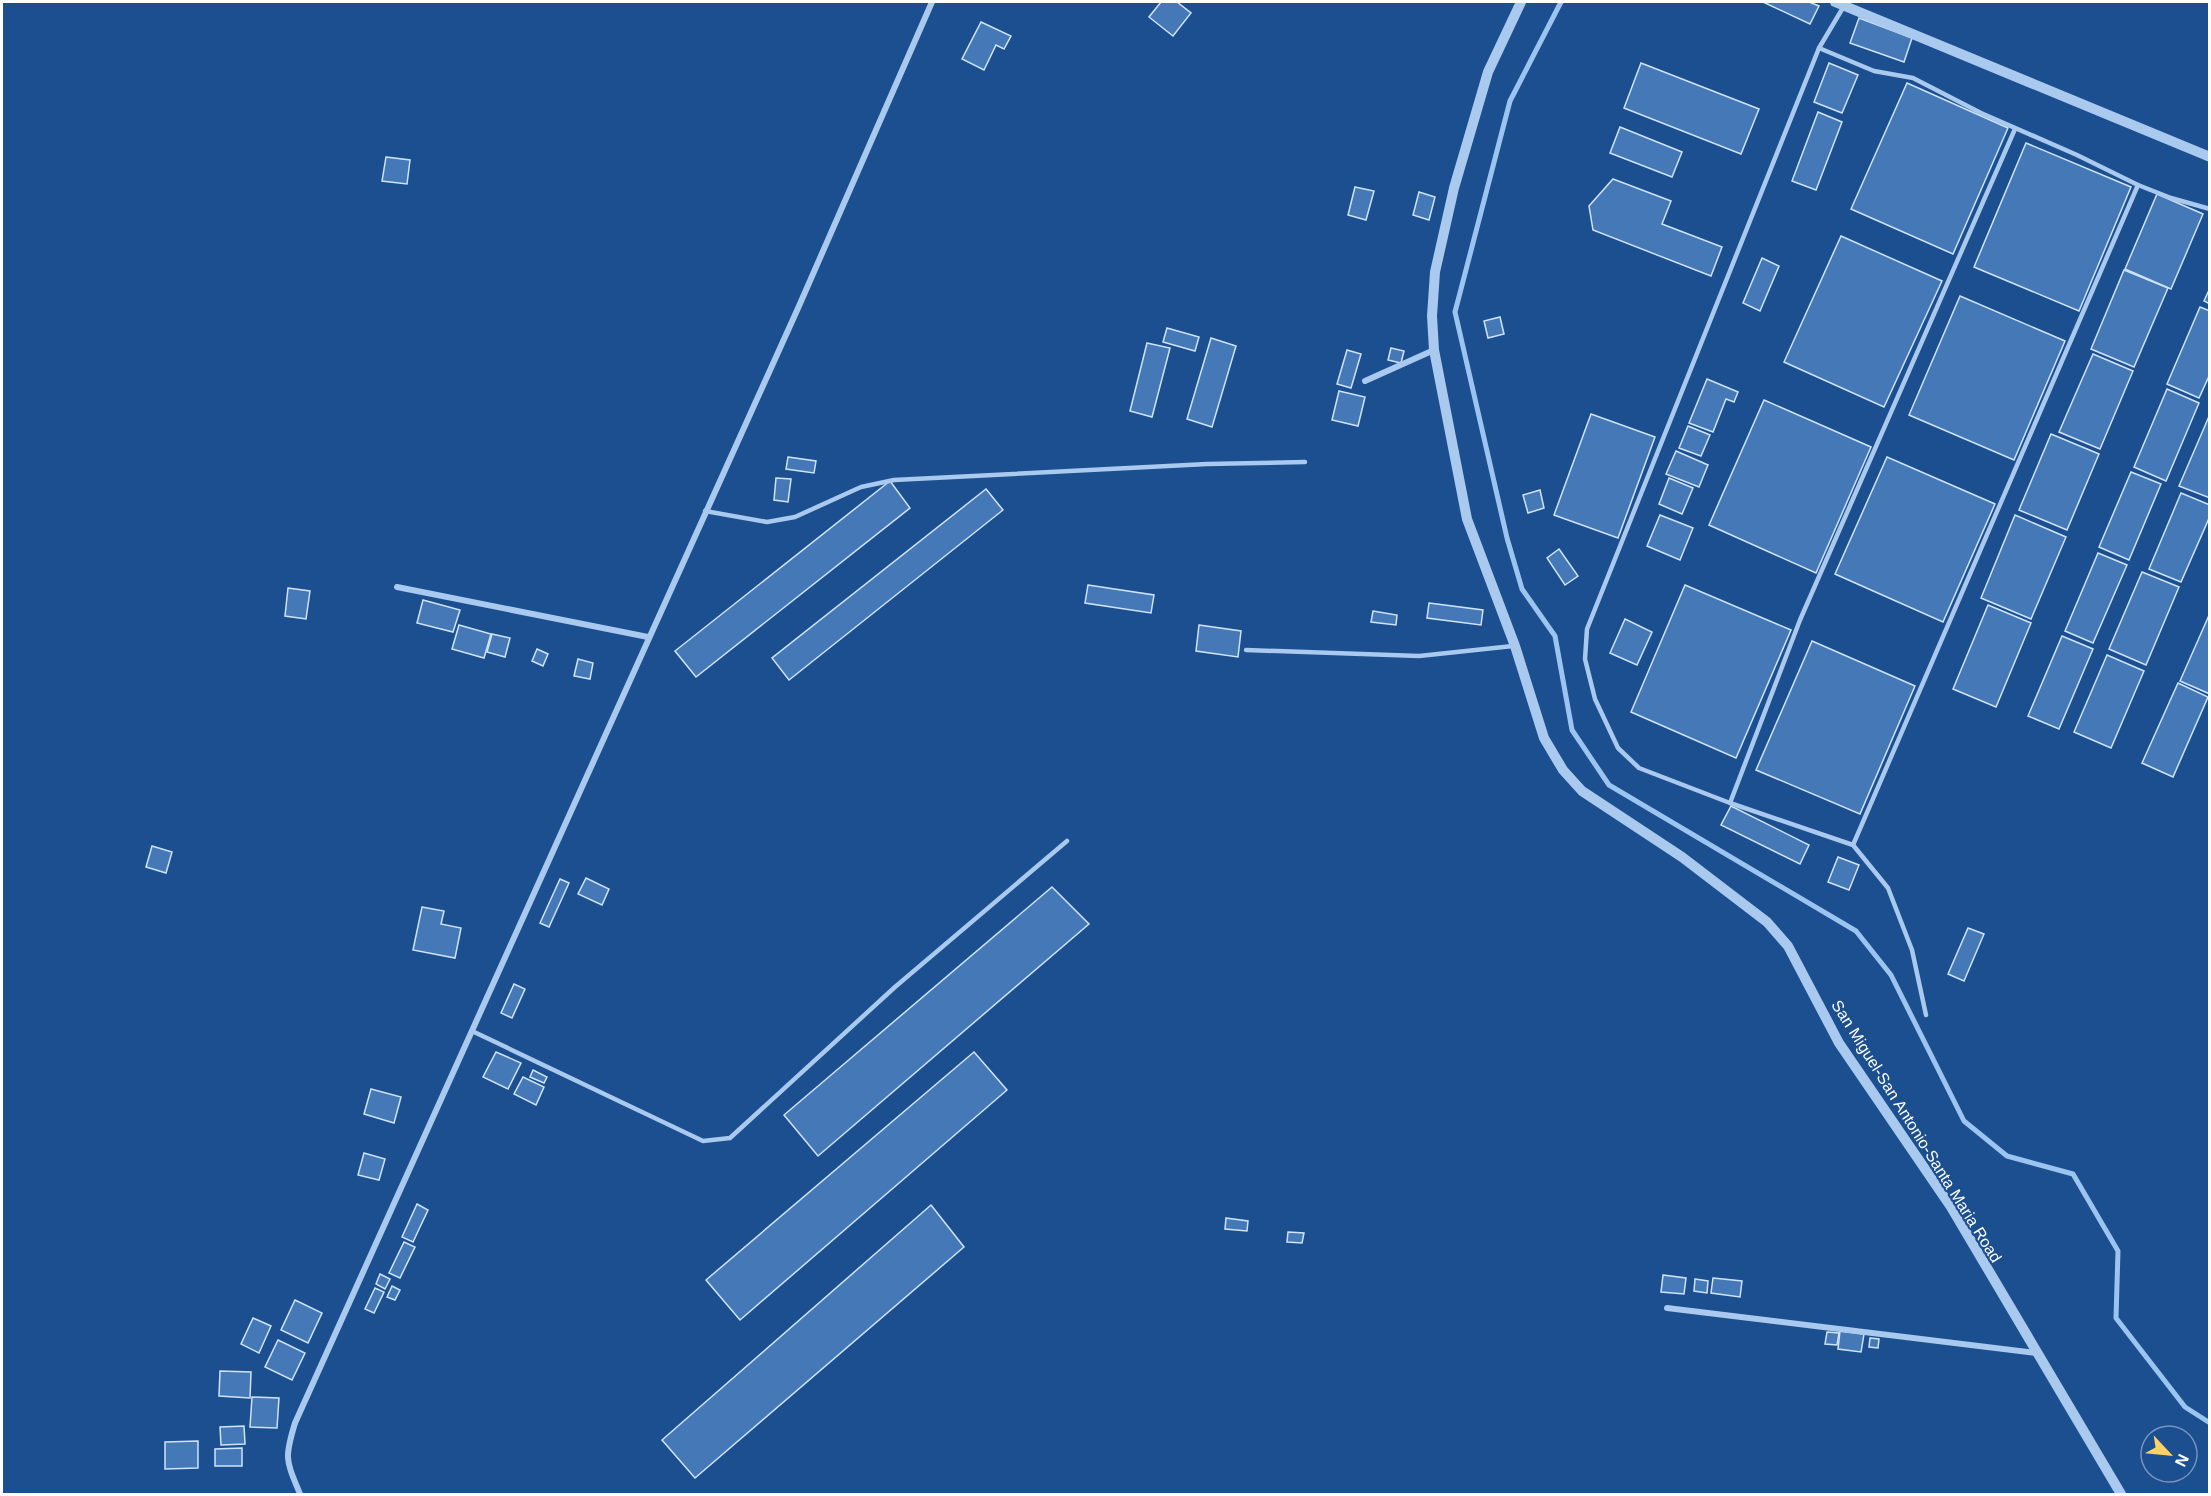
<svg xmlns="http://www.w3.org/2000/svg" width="2211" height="1496" viewBox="0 0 2211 1496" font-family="Arial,sans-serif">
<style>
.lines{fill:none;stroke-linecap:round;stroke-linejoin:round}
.stream{stroke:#9cc4f0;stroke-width:5}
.building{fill:#4478b7;stroke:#cfe3fa;stroke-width:1.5}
.service{stroke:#a9c9ee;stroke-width:4.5}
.minor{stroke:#a9c9ee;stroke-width:6}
.tertiary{stroke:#a9c9ee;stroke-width:10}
.labels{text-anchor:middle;stroke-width:4.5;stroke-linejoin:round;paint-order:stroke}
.street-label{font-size:16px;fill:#fff;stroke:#1b4f8f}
</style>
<rect width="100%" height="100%" fill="#1b4f8f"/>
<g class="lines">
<polyline class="stream" points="1561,2 1510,101 1455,312 1507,538 1522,589 1555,636 1572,730 1609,785 1856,931 1891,975 1964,1121 2007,1156 2073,1174 2118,1251 2116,1318 2185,1407 2210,1423"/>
</g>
<g class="building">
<polygon points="1161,2 1177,2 1191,13 1173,36 1149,17"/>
<polygon points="1763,2 1809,2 1819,6 1810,24"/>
<polygon points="1859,18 1912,38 1904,62 1850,43"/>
<polygon points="981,22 1011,36 1004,49 996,45 984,70 962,59"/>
<polygon points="1641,63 1759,109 1741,154 1624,108"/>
<polygon points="1829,63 1858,75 1842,113 1814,102"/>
<polygon points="1907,83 2008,128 1953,254 1851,209"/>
<polygon points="1818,112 1842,122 1816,190 1792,181"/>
<polygon points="1620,127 1682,152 1672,177 1610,153"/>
<polygon points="2026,143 2131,187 2079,311 1974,267"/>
<polygon points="386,157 410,160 407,184 382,181"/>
<polygon points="1613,179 1671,201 1662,224 1722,247 1711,276 1593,230 1589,206"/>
<polygon points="1355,187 1374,191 1366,220 1348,215"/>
<polygon points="1419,192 1435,197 1429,220 1413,215"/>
<polygon points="2157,194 2203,214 2171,289 2125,269"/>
<polygon points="1841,236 1942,281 1884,407 1784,362"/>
<polygon points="1762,258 1779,266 1760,311 1743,303"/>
<polygon points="2124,270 2168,288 2134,367 2091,349"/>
<polygon points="2210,288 2210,304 2204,301"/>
<polygon points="1960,296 2065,341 2014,460 1909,415"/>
<polygon points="2200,307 2210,311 2210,374 2199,398 2167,384"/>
<polygon points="1500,317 1504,334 1488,338 1484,321"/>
<polygon points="1167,328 1199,337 1195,351 1163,342"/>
<polygon points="1211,338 1236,346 1212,427 1187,419"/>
<polygon points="1147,343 1170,348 1152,417 1130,411"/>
<polygon points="1391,348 1404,351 1401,363 1388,360"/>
<polygon points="1347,350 1361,354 1351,388 1337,384"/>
<polygon points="2093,354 2133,371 2100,449 2059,432"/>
<polygon points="1707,379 1738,392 1734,402 1726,399 1713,432 1689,423"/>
<polygon points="2167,389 2199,403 2166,481 2134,467"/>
<polygon points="1339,391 1365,397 1358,426 1332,420"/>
<polygon points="1764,400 1871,447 1816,573 1709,525"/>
<polygon points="1591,414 1655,437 1618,538 1554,515"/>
<polygon points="2210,414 2210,498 2179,486"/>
<polygon points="1688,426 1710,435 1701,456 1679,448"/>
<polygon points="2051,434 2099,454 2067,530 2019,510"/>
<polygon points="1676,451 1708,465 1699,487 1666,474"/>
<polygon points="788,457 816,461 814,473 786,469"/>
<polygon points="1887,457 1995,504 1943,622 1835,574"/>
<polygon points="2131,472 2161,484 2129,560 2099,547"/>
<polygon points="776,478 791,479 788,502 774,500"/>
<polygon points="1669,478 1693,488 1682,514 1659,504"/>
<polygon points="890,481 910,508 696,677 675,651"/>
<polygon points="986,489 1003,510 789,680 772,658"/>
<polygon points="1540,490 1544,508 1528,513 1523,495"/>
<polygon points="2181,493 2210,505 2210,516 2181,582 2149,569"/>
<polygon points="1660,515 1693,528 1680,560 1647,546"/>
<polygon points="2015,515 2066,537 2031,619 1981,598"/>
<polygon points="1559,549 1578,576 1565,585 1547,558"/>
<polygon points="2098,553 2127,565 2093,643 2065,631"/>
<polygon points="2142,572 2179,587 2146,665 2109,649"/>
<polygon points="1088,585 1154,595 1151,613 1085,603"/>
<polygon points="1685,585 1791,630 1736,758 1631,712"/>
<polygon points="288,588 310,591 306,619 285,616"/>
<polygon points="423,600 460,610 453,632 417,623"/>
<polygon points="1429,603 1483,610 1481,625 1427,618"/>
<polygon points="1988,605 2031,623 1996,707 1953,689"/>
<polygon points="1373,611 1397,615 1396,625 1371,622"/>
<polygon points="2210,613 2210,694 2180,681"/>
<polygon points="1625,619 1652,632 1637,665 1610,653"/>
<polygon points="459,625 491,634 484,658 452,649"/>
<polygon points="1199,625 1241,631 1238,657 1196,651"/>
<polygon points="492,634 510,638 505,657 487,652"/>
<polygon points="2062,636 2093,649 2059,729 2028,716"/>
<polygon points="1812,641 1915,686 1860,814 1756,770"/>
<polygon points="537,649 548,654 543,666 532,661"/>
<polygon points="2107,655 2144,671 2111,748 2074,732"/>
<polygon points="578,659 593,663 590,679 574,676"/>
<polygon points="2178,683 2208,697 2173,777 2142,763"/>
<polygon points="1731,806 1809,845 1800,864 1721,825"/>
<polygon points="152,846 172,852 166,873 146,867"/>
<polygon points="1838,857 1859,865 1849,890 1828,882"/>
<polygon points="586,878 609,889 602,905 578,894"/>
<polygon points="560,879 569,883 549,927 540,923"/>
<polygon points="1052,887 1089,924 818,1156 784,1115"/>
<polygon points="422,907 444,911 441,924 461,928 455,958 413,950"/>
<polygon points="1968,928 1984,934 1964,981 1948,974"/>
<polygon points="514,984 525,989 512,1018 501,1013"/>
<polygon points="496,1052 521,1063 508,1089 483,1077"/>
<polygon points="974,1052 1007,1090 740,1320 706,1280"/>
<polygon points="533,1070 547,1077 544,1083 530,1077"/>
<polygon points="523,1077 544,1087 536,1105 514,1094"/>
<polygon points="371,1089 401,1097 394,1123 364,1114"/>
<polygon points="364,1153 385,1159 379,1180 358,1175"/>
<polygon points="417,1204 428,1210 413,1242 402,1237"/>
<polygon points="931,1205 964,1247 695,1478 662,1440"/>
<polygon points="1226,1218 1248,1221 1247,1231 1225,1229"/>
<polygon points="1288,1232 1304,1233 1302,1243 1287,1242"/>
<polygon points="404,1242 415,1247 400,1278 389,1273"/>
<polygon points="380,1274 390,1279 385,1289 376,1284"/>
<polygon points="1663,1275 1686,1278 1684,1294 1661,1292"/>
<polygon points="1713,1278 1742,1281 1740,1297 1711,1293"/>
<polygon points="1695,1279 1708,1281 1707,1293 1694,1291"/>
<polygon points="392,1286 400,1290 395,1300 387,1297"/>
<polygon points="375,1288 384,1292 374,1313 365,1309"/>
<polygon points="295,1300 322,1313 308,1343 281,1330"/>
<polygon points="253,1318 271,1326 259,1353 241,1344"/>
<polygon points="1840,1331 1864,1334 1861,1352 1838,1349"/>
<polygon points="1827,1332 1839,1333 1837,1345 1825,1344"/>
<polygon points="1870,1338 1879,1339 1878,1348 1869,1347"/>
<polygon points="278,1340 305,1353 292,1380 265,1367"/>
<polygon points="220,1371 251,1372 250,1398 219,1396"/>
<polygon points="252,1397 279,1398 277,1428 250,1427"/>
<polygon points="244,1426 245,1444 221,1445 220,1427"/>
<polygon points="198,1441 198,1468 165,1469 165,1442"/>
<polygon points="242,1448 242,1466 215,1466 215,1449"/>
</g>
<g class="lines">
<g class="service">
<polyline points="1844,6 1819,48 1587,629 1585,659 1595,699 1618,748 1639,768 1730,803 1853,845 1888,888 1912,950 1926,1015"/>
<polyline points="1819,48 1874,71 1913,78 1981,113 2077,155 2138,185 2171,198 2210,209"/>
<polyline points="705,511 767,522 795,517 861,487 894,480 1207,464 1305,462"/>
<polyline points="1246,650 1419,656 1513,646"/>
<polyline points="1730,803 1800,620 2015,129"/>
<polyline points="1853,845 2138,185"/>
<polyline points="472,1031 703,1141 730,1138 895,987 1067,841"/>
</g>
<g class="minor">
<polyline points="1365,381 1434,350"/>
<polyline points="397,587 648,637"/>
<polyline points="1667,1308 2036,1353"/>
<path d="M300 1494C286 1460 284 1459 295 1423L799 306 932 2"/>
</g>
<g class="tertiary">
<polyline points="1521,2 1488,72 1454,188 1435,272 1432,316 1434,350 1467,519 1515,646 1544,738 1563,770 1582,791 1682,857 1767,922 1788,946 1839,1043 1951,1207 2121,1494"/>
<polyline points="1835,2 2210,157"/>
</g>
</g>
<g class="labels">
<g class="street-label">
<text transform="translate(1917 1131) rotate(58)" y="6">San Miguel-San Antonio-Santa Maria Road</text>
</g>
</g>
<rect width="2211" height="1496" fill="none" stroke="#ffffff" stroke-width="6"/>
<g transform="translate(2169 1454) rotate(116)"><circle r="28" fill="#1b4f8f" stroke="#7695bc" stroke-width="1.5"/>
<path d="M0-4.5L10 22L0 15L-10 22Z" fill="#ffd166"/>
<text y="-9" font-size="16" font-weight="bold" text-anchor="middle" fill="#ffffff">N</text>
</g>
</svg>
